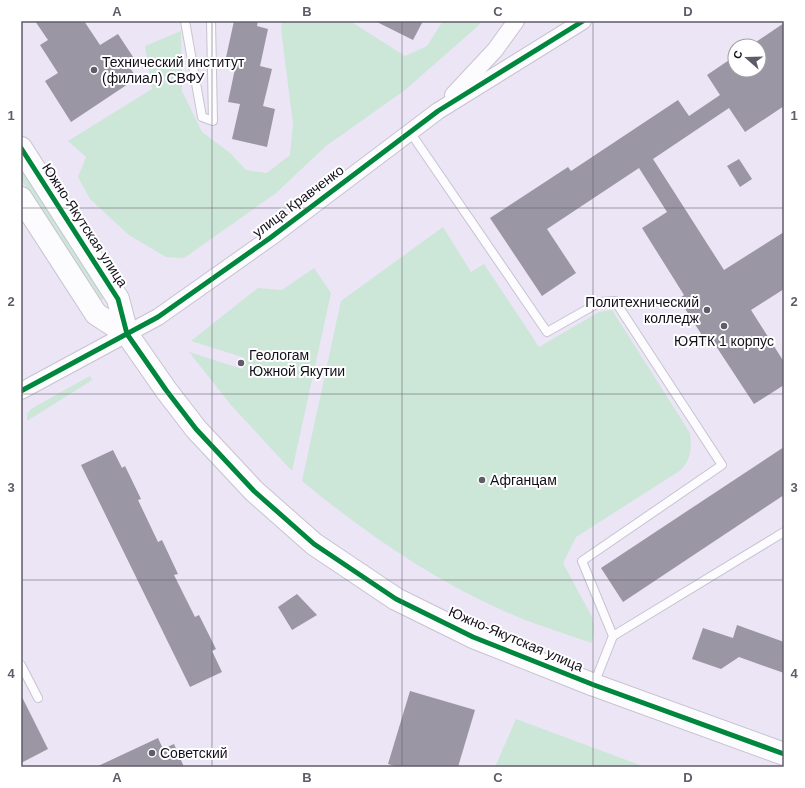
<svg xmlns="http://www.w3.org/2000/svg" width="805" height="788" viewBox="0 0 805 788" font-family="Arial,sans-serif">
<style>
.green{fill:#cce6d8}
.building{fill:#9b96a3}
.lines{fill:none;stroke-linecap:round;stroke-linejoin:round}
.lane-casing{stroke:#c8c3d0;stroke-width:10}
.street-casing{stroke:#c8c3d0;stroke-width:18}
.secondary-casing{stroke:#c8c3d0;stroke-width:24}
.lane{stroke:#fcfbfe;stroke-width:8}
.street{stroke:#fcfbfe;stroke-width:16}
.secondary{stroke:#fcfbfe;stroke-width:22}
.cycleway-casing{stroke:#fff;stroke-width:8}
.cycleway{stroke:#00873e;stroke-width:5}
.grid{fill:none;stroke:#5f5b68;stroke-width:1;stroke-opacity:0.55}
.poi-dot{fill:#5f5b68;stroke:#fff;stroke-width:1.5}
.labels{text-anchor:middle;stroke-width:4;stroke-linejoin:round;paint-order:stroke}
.poi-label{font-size:14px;fill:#14101b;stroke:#fff;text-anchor:start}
.street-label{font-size:14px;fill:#14101b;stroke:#fff}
.neatline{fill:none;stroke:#5f5b68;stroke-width:1.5}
.grid-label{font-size:13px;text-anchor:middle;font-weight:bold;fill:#5f5b68}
</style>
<rect width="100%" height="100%" fill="#ebe5f6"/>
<g class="green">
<polygon points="282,21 350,21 405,56 427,46 443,21 481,21 478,26 405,90 326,146 276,193 184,258 166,257 129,235 90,199 78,177 86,157 68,141 152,89 145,46 181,31 182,91 202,132 230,153 246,170 267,173 290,155 293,124 281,29"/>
<polygon points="21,164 107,296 100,301 21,179"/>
<path d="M443 227 471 272 484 264 539 347 599 312 612 310 690 433C692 448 691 459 681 470L576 537 563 563 592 617 594 629 592 643C563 633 532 624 504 611 430 578 364 532 302 481L341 301Z"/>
<polygon points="314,268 331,293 292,471 231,405 189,352 242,369 245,358 191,341 258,288 282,290"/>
<polygon points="90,376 92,380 27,421 27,414 31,409"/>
<polygon points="516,719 645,767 495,767"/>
</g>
<g class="building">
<polygon points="35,21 84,21 100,45 118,34 137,63 130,68 137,78 71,122 45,81 58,73 40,45 48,40"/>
<polygon points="234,21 258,21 257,26 268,29 260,66 272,69 263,106 275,109 267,147 232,139 240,104 228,102 236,64 225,62"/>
<polygon points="375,21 423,21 413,40"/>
<polygon points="784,23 784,106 745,132 729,108 653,159 724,270 784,232 784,289 751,310 784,362 784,385 754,404 710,337 705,340 679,299 684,295 642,228 667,212 639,168 547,229 576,273 542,296 490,218 568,167 571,171 678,100 689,116 720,95 707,75 735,56 735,70 759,70 759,46 750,46"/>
<polygon points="739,159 752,179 740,187 727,166"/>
<polygon points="784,447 784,495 623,602 601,568"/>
<polygon points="113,450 122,468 125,466 141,499 138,500 158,542 162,540 178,574 174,575 195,617 199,615 216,649 212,651 222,672 190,687 81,465"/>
<polygon points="297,594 317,615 292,630 278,607"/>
<polygon points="737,625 784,642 784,673 739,657 721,669 692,659 703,628 733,638"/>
<polygon points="410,691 475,710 458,767 398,767 388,764"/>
<polygon points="21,695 48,749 21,763"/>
<polygon points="158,738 163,749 174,744 184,767 96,767"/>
</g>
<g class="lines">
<defs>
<g id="lane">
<polyline points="185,21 202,117 213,121 211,21"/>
<polyline points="410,132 547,332 600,302 615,301 722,465 582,561 613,636"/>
<polyline points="21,665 38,698"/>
<polyline points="594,684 613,636 784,532"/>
</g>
<g id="street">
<polyline points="453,95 495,50 516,21"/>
<polyline points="21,391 158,317 270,238 438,111 583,21"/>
</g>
<g id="secondary">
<polyline points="21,148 118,299 127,334 166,390 196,429 254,491 314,544 396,599 473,637 594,685 784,754"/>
<polyline points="21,198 96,314 127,334"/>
</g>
</defs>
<use href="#lane" class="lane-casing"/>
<use href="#street" class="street-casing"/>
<use href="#secondary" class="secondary-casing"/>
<use href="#lane" class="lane"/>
<use href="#street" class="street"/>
<use href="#secondary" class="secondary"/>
<defs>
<g id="cycleway">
<polyline points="21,148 118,299 127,334 166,390 196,429 254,491 314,544 396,599 473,637 594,685 784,754"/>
<polyline points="21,391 158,317 270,238 438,111 583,21"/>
</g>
</defs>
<use href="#cycleway" class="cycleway-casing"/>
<use href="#cycleway" class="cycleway"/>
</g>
<path class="grid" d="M212 21V767M402 21V767M593 21V767M21 208H784M21 394H784M21 580H784"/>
<g class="poi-dot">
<circle cx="94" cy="70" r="4"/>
<circle cx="707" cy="310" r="4"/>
<circle cx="724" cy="326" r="4"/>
<circle cx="241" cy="363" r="4"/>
<circle cx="482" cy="480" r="4"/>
<circle cx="152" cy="753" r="4"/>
</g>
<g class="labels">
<g class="poi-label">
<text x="102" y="67">Технический институт<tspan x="102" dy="16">(филиал) СВФУ</tspan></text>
<text x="699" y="307" text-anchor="end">Политехнический<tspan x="699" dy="16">колледж</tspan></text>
<text x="724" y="346" text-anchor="middle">ЮЯТК 1 корпус</text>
<text x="249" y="360">Геологам<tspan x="249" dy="16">Южной Якутии</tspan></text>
<text x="490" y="485">Афганцам</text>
<text x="160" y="758">Советский</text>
</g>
<g class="street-label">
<text transform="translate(298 201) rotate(-37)" y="5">улица Кравченко</text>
<text transform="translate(85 225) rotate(57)" y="5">Южно-Якутская улица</text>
<text transform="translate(516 639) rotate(23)" y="5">Южно-Якутская улица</text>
</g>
</g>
<rect width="805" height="788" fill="none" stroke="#ffffff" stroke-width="44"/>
<g transform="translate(747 58) rotate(290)"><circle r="19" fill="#ffffff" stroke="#a19fa4"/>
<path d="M0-3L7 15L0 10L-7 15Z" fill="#5f5b68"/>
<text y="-6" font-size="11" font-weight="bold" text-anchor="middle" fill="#14101b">С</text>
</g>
<rect x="22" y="22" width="761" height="744" class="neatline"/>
<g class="grid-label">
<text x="117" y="16">A</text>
<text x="307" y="16">B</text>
<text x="498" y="16">C</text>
<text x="688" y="16">D</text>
<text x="11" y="120">1</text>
<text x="794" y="120">1</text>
<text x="11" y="306">2</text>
<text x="794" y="306">2</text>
<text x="11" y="492">3</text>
<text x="794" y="492">3</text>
<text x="11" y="678">4</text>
<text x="794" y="678">4</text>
<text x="117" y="782">A</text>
<text x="307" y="782">B</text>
<text x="498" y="782">C</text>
<text x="688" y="782">D</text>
</g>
</svg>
